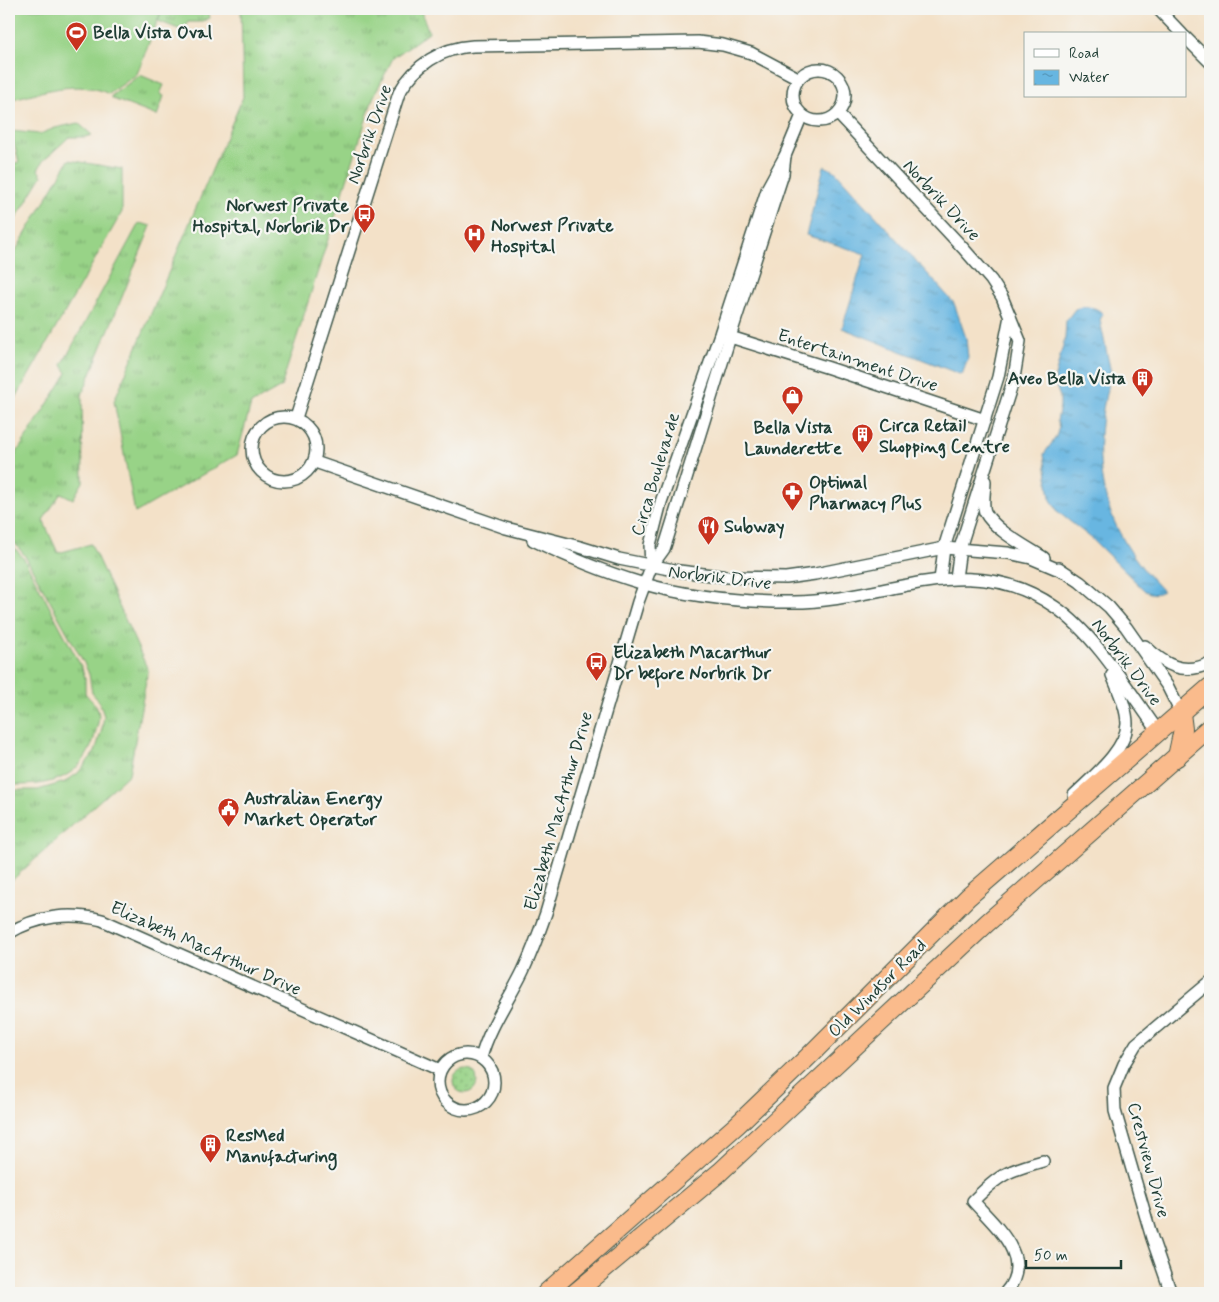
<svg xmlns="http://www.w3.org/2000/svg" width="1219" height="1302" viewBox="0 0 1219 1302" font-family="Mynerve,sans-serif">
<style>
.grass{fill:url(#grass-tufts);stroke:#5c885e}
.garden{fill:url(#garden-dots);stroke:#5c885e}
.pitch{fill:#98d387;stroke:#5c885e}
.water{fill:url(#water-ripples);stroke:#437a8a}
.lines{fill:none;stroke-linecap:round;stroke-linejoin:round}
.minor-casing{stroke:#3f564a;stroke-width:14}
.trunk-casing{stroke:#3f564a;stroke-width:20}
.minor{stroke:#fff;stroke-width:11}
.trunk{stroke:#fabb8c;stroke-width:18}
.labels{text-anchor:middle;stroke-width:4.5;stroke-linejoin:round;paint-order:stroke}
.poi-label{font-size:18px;font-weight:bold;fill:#1f3d34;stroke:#f6f6f2;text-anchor:start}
.street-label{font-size:18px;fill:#1f3d34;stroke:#f6f6f2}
</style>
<defs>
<pattern id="grass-tufts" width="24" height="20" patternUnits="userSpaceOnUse" patternTransform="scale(1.25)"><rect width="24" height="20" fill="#98d387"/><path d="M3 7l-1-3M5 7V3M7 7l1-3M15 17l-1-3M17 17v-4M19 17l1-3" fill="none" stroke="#7bac6f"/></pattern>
<pattern id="garden-dots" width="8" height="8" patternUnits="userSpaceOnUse" patternTransform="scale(1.25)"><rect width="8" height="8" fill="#98d387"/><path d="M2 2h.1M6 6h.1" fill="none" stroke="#7bac6f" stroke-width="1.8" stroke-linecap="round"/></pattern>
<pattern id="water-ripples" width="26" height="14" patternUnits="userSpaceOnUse" patternTransform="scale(1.25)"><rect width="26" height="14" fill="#67b6e1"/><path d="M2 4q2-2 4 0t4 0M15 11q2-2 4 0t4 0" fill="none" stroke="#5495b7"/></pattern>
</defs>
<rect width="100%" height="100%" fill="#f6f6f2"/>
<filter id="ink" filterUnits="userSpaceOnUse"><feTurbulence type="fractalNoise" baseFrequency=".02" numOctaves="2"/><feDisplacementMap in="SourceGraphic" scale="10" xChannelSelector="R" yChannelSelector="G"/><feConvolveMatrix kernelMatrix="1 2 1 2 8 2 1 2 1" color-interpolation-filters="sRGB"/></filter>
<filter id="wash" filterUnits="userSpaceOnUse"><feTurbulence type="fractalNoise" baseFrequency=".0096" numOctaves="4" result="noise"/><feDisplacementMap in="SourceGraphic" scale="20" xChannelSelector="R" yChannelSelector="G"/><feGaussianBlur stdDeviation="1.12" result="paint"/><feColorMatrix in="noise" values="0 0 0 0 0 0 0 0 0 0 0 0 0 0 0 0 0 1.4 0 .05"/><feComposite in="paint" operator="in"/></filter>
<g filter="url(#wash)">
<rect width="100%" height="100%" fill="#f3e1c8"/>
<g class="grass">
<path d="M162,9H208L210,18L200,22H188L184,31L158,21Z"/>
<path d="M241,9H420L429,32L393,58L373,98L281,387L251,404L237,455L135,513L114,401L243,97Z"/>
<path d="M140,75L164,85L160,94L164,96L157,116L113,99L111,96Z"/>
<path d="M78,123L92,135L85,137H69L43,161L38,170L42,176L9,230V165L19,162L11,131L40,134L55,128Z"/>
<path d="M69,160L122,169V212L9,410V262Z"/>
<path d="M139,223L151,226L82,395L83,482L73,499L61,493L43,520L58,553L91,544L148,670L129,774L9,883V790H38L65,782L78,773L95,752L102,729L104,716L99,701L92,693L89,674L84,663L25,556L9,536V465L67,373L62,365Z"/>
<path d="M9,541L24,559L82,668L85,678V693C89,699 96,703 98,711C100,717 98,724 96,730C92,751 80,771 58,779C43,785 25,785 9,785Z"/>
</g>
<circle class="garden" cx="465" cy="1081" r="12"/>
<path class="pitch" d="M9,9H162L137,74L109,94C78,79 41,92 9,100Z"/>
<g class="water">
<path d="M824,166L835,171L954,303L966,338L968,358L962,375L842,328L865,254L806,235Z"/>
<path d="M1082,307C1091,307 1097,307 1103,314L1100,320L1111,373H1108L1106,384L1108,385C1088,467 1103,530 1163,591C1156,595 1152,594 1145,591L1091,538L1058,512L1050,498L1044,454L1056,437L1059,427L1057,421L1060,406V397L1056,386L1055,376L1065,338L1066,321L1075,309Z"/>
</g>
</g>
<g filter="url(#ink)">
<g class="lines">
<defs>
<g id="minor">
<path d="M1158,9L1182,34"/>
<path d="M1185,37L1210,62"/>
<circle cx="819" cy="95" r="26"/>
<path d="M838,114L963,248L991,280L1002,297L1020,341L1014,378L960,548L956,578"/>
<path d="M724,335L829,368L985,420"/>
<circle cx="284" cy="449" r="32"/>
<path d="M296,418L399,93C415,65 441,48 473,46L698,42L723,45L751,53L798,78"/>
<path d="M315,462L506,528L580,547L619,559L679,571L728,577L786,578L815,574L944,548L1008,553L1031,558L1064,572"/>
<path d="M985,481C985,490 982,504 985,512C994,530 1027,547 1044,558"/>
<path d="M533,540C568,557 604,572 641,583C689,597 742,602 791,602C883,603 968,546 1055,607C1095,634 1129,691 1158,731"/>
<path d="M651,567L650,545L661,502L720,334L768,187L785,156L802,115"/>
<path d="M1059,568L1080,582L1109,607L1126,627L1168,687L1181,713"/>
<path d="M940,580L944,548L998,377L1010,316"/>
<path d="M1145,646C1165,665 1183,676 1210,663"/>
<path d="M1074,795C1091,778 1126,751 1127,724C1127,708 1118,690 1112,675"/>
<path d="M9,933C37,916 70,912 102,920L440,1070"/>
<circle cx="466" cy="1082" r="28"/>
<path d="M481,1058C489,1027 509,1000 523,971C532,952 539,933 546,913L638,602L651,567L664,549L666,543L730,337L783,174L785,156"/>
<path d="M1005,1293C1036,1259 995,1226 973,1201C1000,1174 1007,1171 1043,1161"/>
<path d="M1171,1293L1152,1238L1115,1111L1114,1088L1124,1064L1136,1044L1210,982"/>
</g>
<g id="trunk">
<path d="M1177,757L1183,729L1181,713"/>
<path d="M546,1293L737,1125L808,1057L968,897L1210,687"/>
<path d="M575,1293L720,1172L987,923L1210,727"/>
</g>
</defs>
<use href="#minor" class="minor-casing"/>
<use href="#trunk" class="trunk-casing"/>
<use href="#minor" class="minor"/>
<use href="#trunk" class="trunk"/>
</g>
</g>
<defs>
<symbol id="stadium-pin" viewBox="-11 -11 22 30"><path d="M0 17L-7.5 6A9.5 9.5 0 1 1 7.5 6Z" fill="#c8321e" stroke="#f6f6f2"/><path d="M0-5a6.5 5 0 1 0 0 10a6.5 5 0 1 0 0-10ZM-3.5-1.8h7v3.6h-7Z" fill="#fff"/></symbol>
<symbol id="bus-pin" viewBox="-11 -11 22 30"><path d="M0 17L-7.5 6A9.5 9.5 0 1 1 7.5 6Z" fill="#c8321e" stroke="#f6f6f2"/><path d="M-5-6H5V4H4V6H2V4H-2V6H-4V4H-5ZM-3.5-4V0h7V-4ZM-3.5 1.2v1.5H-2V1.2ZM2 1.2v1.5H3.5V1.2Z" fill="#fff"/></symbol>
<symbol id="hospital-pin" viewBox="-11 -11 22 30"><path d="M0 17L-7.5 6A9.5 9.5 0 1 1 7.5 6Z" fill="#c8321e" stroke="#f6f6f2"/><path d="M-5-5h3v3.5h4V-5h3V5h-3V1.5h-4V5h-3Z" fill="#fff"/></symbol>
<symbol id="building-pin" viewBox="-11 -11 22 30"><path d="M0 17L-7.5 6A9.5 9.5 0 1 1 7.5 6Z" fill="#c8321e" stroke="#f6f6f2"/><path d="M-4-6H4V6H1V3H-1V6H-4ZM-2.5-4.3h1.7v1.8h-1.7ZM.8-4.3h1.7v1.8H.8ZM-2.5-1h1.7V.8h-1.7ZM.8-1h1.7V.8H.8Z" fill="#fff"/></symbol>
<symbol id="shop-pin" viewBox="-11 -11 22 30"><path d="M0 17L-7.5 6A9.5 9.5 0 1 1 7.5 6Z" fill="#c8321e" stroke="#f6f6f2"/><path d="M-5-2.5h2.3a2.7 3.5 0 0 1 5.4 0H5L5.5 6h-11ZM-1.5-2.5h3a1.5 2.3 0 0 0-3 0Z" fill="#fff"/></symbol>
<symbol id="pharmacy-pin" viewBox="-11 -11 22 30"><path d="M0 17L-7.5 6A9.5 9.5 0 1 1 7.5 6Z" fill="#c8321e" stroke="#f6f6f2"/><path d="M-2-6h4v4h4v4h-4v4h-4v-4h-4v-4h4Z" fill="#fff"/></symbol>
<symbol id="restaurant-pin" viewBox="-11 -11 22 30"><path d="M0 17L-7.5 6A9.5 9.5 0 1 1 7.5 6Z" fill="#c8321e" stroke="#f6f6f2"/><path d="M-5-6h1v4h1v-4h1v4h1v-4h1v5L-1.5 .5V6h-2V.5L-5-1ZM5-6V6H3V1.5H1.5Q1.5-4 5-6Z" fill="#fff"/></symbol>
<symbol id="civic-pin" viewBox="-11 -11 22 30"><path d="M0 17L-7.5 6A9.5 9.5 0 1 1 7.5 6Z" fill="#c8321e" stroke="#f6f6f2"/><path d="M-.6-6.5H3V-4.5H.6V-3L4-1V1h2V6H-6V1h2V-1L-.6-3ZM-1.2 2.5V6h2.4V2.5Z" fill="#fff"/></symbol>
</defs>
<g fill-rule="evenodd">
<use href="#stadium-pin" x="64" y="20" width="25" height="34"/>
<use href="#bus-pin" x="352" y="202" width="25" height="34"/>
<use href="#hospital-pin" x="462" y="222" width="25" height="34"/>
<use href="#building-pin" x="1130" y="366" width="25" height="34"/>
<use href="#shop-pin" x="780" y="384" width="25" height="34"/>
<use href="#building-pin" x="850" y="422" width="25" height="34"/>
<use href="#pharmacy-pin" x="780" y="480" width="25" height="34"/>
<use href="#restaurant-pin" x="696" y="514" width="25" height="34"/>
<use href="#bus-pin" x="584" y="650" width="25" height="34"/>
<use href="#civic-pin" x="216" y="796" width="25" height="34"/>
<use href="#building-pin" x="198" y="1132" width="25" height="34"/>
</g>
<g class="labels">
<g class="poi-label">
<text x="93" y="38">Bella Vista Oval</text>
<text x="349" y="211" text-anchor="end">Norwest Private<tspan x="349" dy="21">Hospital, Norbrik Dr</tspan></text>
<text x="491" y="231">Norwest Private<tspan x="491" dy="21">Hospital</tspan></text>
<text x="1126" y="384" text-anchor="end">Aveo Bella Vista</text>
<text x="879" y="431">Circa Retail<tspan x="879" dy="21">Shopping Centre</tspan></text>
<text x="793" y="433" text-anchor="middle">Bella Vista<tspan x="793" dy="21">Launderette</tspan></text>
<text x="809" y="488">Optimal<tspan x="809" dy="21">Pharmacy Plus</tspan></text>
<text x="724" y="532">Subway</text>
<text x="613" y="658">Elizabeth Macarthur<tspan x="613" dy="21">Dr before Norbrik Dr</tspan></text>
<text x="244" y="804">Australian Energy<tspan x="244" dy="21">Market Operator</tspan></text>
<text x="226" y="1141">ResMed<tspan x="226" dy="21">Manufacturing</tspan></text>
</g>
<g class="street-label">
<text transform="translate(369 134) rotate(-71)" y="6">Norbrik Drive</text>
<text transform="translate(942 200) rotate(47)" y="6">Norbrik Drive</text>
<text transform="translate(858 360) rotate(18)" y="6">Entertainment Drive</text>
<text transform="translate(655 474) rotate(-73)" y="6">Circa Boulevarde</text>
<text transform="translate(720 577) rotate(7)" y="6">Norbrik Drive</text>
<text transform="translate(1127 662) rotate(53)" y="6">Norbrik Drive</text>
<text transform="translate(558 811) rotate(-74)" y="6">Elizabeth MacArthur Drive</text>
<text transform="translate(206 948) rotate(24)" y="6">Elizabeth MacArthur Drive</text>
<text transform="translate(877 988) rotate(-45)" y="6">Old Windsor Road</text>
<text transform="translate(1149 1160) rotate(75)" y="6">Crestview Drive</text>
</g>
</g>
<rect width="1219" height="1302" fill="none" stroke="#f6f6f2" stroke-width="30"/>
<rect x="1024" y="32" width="162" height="65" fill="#f6f6f2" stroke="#a0aca6"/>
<rect x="1034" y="49" width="25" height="8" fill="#ffffff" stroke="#a0aca6"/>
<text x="1069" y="58" font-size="15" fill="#1f3d34">Road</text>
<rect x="1034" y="70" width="25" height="15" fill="url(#water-ripples)" stroke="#a0aca6"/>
<text x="1069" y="82" font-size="15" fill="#1f3d34">Water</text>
<path d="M1026 1260v8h95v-8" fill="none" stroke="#1f3d34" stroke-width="2.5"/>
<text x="1034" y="1260" font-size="15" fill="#1f3d34" stroke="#f6f6f2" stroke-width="4" paint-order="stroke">50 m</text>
</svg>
